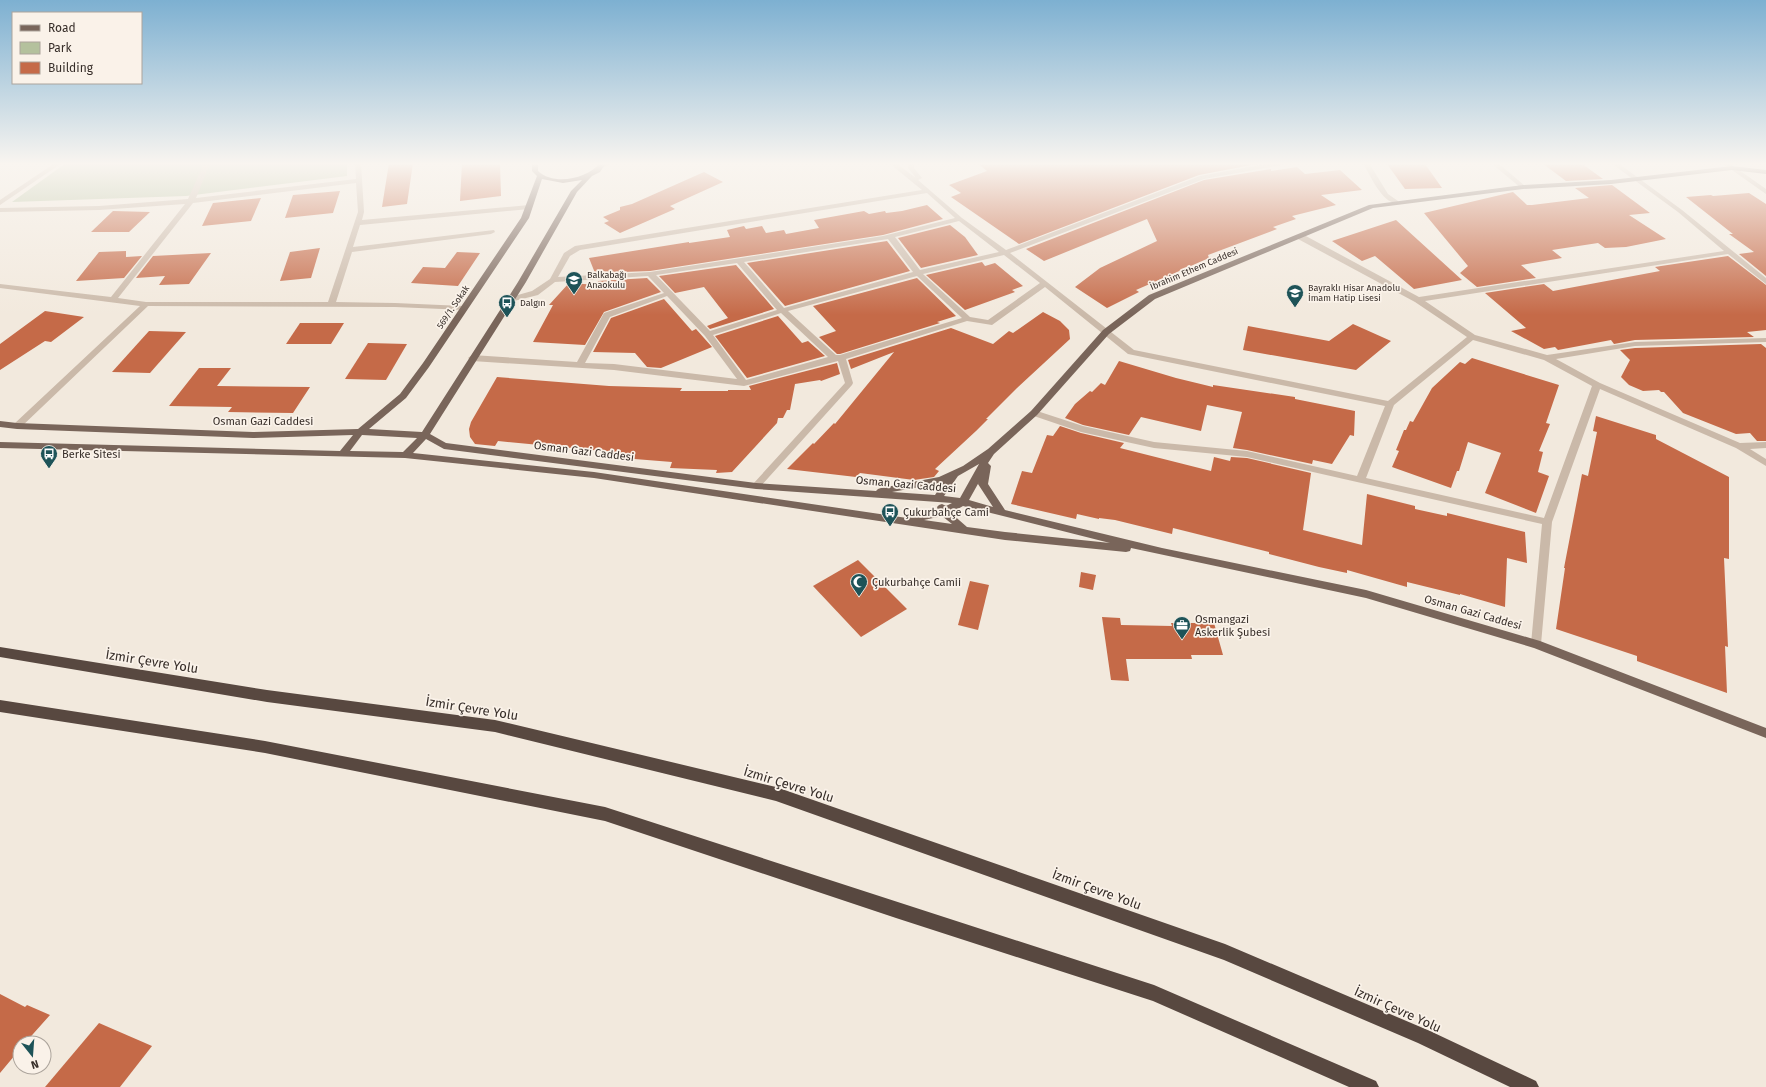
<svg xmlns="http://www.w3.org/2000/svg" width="1766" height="1087" viewBox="0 0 1766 1087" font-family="'Fira Sans',sans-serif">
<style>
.green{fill:#b4c19d}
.building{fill:#c56a48}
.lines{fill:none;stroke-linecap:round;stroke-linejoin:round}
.minor{fill:#cab9a9;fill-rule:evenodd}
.major{fill:#79655a;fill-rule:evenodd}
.highway{fill:#584840;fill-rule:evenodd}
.labels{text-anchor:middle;stroke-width:3.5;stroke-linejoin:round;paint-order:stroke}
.far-street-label{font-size:9px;fill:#372e29;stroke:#faf2e9}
.far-poi-label{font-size:9px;fill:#372e29;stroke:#faf2e9;text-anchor:start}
.street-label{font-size:11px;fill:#372e29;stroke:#faf2e9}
.poi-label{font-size:11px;fill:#372e29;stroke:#faf2e9;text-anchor:start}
.near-street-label{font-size:13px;fill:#372e29;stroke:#faf2e9}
</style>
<rect width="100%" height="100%" fill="#f2e9dd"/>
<path class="green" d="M66,163H347V176L186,196L12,202Z"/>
<g class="building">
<path d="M389,163H413L407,204L382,207Z"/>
<path d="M462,163H500L501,196L460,201Z"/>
<path d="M977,163H1262L1199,175L1019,244L951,197L961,193L949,185L987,171Z"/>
<path d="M1542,163H1581L1603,179L1566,181Z"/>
<path d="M1387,164H1425L1442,188L1405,189Z"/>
<path d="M1297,167L1305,174L1340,170L1362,190L1321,195L1336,205L1292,216L1296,219L1273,227L1277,229L1208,255L1209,258L1136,290L1139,292L1107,308L1075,287L1100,268L1157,241L1147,219L1044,261L1026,249L1204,180L1271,169V171Z"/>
<path d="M704,172L723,182L670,206L675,209L620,233L604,223L609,221L603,217L620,210V207L632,204Z"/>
<path d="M1612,185L1650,213L1629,215L1666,239L1626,247L1605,248L1598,243L1552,250L1562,258L1521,265L1536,278L1477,287L1460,273L1468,266L1424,213L1513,192L1527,205H1532L1589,198L1575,188Z"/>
<path d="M340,191L333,213L285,218L293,195Z"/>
<path d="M1749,193L1766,204V276L1739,254L1754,252L1729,234H1733L1686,197L1711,195L1713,196Z"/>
<path d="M261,198L251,221L202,226L213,203Z"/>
<path d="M927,205L943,219L883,235L650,271L595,273L589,258L689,242V243L730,237L727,230L744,226L746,229L762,226L766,233L784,230L786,234L819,228L814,220L864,211L869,214L885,211L886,213L902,211Z"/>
<path d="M113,211L150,212L129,232H91Z"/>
<path d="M1396,220L1462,280L1414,289L1375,256L1362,261L1332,241Z"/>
<path d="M950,225L965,237L978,255L921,268L898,238Z"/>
<path d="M887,241L910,271L785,306L747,263Z"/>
<path d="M320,248L311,278L280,281L290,252Z"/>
<path d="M126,251V257L142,256L124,278L76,281L99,252Z"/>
<path d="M457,252L480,253L458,286L411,283L423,267L445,268Z"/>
<path d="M211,253L189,284L159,285L165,276L136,278L153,256Z"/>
<path d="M1728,256L1766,285V330L1747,332L1754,337L1635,340L1614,344L1611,340L1558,350L1555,347L1544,349L1511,331L1526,328L1485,293L1544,284L1553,291L1660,271L1655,267L1661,266Z"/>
<path d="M982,262L985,266L995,263L1023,286L1012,290L1015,292L965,310L926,275Z"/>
<path d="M736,265L774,309L710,329L707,326L728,318L704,287L675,293L659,276Z"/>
<path d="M647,278L661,292L604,312L585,345L533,342L553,305H549L569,283L599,285L598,281Z"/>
<path d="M917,278L956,316L937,322L940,323L840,354H837L819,337L836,331L813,306Z"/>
<path d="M664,299L692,331L696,329L712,347L661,368L647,367L635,353L593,352L611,318Z"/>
<path d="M45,311L84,317L51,342L45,341L0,370V344Z"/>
<path d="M1043,312L1060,321L1069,330L1070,339L1017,388L986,419H988L976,431L935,469L939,471L934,477L914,480L860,473L856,477L787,469L813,443L814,444L834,423L835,424L894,352L851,369L848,360L951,328L993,344L1009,331L1013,333Z"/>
<path d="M778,316L802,343L808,341L825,356L747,378L715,336Z"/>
<path d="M300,323H344L331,344H286Z"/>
<path d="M1353,324L1391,341L1356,370L1243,350L1248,326L1329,341Z"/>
<path d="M149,331L186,332L150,373L112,372Z"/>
<path d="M368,343L407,344L386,380L345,379Z"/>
<path d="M1761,344L1766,348V441H1757L1750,433L1736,434L1683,413L1664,392H1661L1659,390L1643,391L1629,385L1621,377L1630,360L1620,350L1635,348Z"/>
<path d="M1472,358L1559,385L1546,423L1550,424L1539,451L1543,452L1538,472L1549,476L1536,513L1485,493L1501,453L1468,442L1459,471H1457L1451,488L1392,467L1399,451L1396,450L1404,430H1406L1410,421L1413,422L1432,388L1460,362L1465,364Z"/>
<path d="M1119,361L1176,378L1213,387V385L1295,397V399L1355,411L1354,436L1350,435L1332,464L1313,460L1312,464L1247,450L1233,448L1242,412L1207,405L1201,431L1141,417L1129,435L1083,425L1065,418L1075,404L1090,391L1092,392L1101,383L1105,385Z"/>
<path d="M837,363L840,374L821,381L820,380L795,384L790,410H787L783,418H778L777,423L732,472L716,473L717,470L670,468L672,462L622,458L624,453L498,441L495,446L475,444L470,437L469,429L471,422L497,377L609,386L682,388L680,391H728V390H751L749,386Z"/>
<path d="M199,368H231L217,386L310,387L293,413L228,412L232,407L169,406Z"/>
<path d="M1596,416L1656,435V439L1729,477V559L1724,558L1728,647L1725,646L1727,693L1637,661V656L1556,629L1565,568H1564L1582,474L1588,476L1597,432L1593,431Z"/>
<path d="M1060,426L1081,433L1124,443L1120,448L1211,471L1214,457L1230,461L1231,457L1247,458L1311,473L1303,530L1362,545L1367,494L1415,506V509L1447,516V513L1525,532L1527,563L1507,558L1505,607L1460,594V595L1407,582V587L1347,570V573L1319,567L1269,554V552L1173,528L1172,534L1115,520L1099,518V519L1077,514L1076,519L1011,504L1022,471L1032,473L1047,435L1053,436Z"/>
<path d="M858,560L907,609L861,637L813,586Z"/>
<path d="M1081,572L1096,575L1093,590L1079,587Z"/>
<path d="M970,581L989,585L978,630L958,625Z"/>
<path d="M1102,617L1120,618L1121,625L1172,626L1171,623H1214L1223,655H1191L1192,659H1126L1129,681L1111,680Z"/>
<path d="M0,994L25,1007L27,1005L50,1015L25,1043H20V1049L0,1073Z"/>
<path d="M99,1023L152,1046L120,1087H45Z"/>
</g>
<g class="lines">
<g class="minor">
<path d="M55,163H62L0,205V200Z"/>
<path d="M204,163H210L196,198L356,179L355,163H361L364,212L362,220L529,205L532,207L529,209L360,225L353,247L494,230L495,232L491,234L352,252L336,302L395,303L463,306H466V310L395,307L148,306L20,428H14L13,426L14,424L140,306L0,288V284L111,297L185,204L99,210L0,212V208L99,206L188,199ZM356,183L358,212L328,302H146L118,298L193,203Z"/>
<path d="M604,163H613L605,167H601V165Z"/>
<path d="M889,163H896L916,178L908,168V163H914V168L922,178L918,180L962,218L1006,250L1200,176L1271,163H1285L1282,165L1204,179L1010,253L1134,350L1388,401L1467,337L1415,302L1298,239V235H1304L1419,297L1724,251L1678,212L1611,163H1618L1682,210L1766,278V284L1728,254L1425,301L1475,335L1547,355L1635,342L1766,338V342L1635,346L1556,359L1600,383L1740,443L1766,442V448L1750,449L1766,459V466L1736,448L1600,389L1552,522L1541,644L1540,647L1536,648L1532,647L1531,644L1542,524L1247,457L1154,448L1081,432L1031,415L1030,413L1031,411L1034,410L1083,426L1154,442L1247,451L1357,476L1385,406L1128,354L1045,287L992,325L967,321L846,359L853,383L852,385L759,488H753L751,486L753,484L845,383L838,361L744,386L614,370L472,361L468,358L472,355L577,362L604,313L664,293L648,276L555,282L538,295L510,302H507V298L532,291L550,279L564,253L575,246L922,190ZM927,193L955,218L883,236L650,272L558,277L570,256L580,250ZM959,221L999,252L920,270L895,237ZM888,239L913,272L784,308L744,262ZM1004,255L1040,283L988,320L970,317L923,274ZM737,263L777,310L710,331L656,275ZM917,276L962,318L840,355H836L788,311ZM667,296L705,336L737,379L614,364L585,363L610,317ZM781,313L828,357L746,380L713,335ZM1473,340L1544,360L1592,386L1544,518L1366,478L1394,405Z"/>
<path d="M1363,163H1369L1388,194L1398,201V203C1383,205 1370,175 1363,163Z"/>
<path d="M1491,163H1498L1525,186V188H1521Z"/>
<path d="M1722,163H1729L1766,189V194Z"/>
</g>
<path class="major" d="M532,163H538V171C554,186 587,179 600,163H606L600,172L592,176L577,192L526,282L430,434L446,443L756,483L876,491L878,489L881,488L939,477L963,466L988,449L1031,411L1103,330L1149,295L1369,205L1523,185L1611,180L1732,166L1766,170V174L1732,170L1611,184L1523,189L1373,208L1155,299L1109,334L1037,415L994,454L988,463L991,466L988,484L1005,510L1162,548L1366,590L1540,641L1766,728V738L1534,648L1366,598L1131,548L1130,551L1126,552L1005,540L594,478L405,458L0,448V442L340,451L353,435L253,438L17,429L0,427V421L17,423L253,432L358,429L400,394L423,363L521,218L537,176L532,171ZM542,179L563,183L582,180L571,191L518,282L422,432L369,429L406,398L429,367L529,218ZM362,435L417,438L403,452L350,451ZM426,439L444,449L756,489L952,503L946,506L942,504L939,505L937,507L938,510L907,518L594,472L413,453ZM979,464L960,498L944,496L958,476ZM979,482L978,484L993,507L969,500ZM941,483H943L935,495L892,492ZM963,506L1110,543L1005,532L967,527L951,513ZM942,516L952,524L924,520Z"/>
<g class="highway">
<path d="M0,647L267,690L495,720L776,787L1225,944L1430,1031L1536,1081L1539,1087H1510L1418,1043L1224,960L776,801L495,732L267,702L0,657Z"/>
<path d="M0,700L265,741L605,807L1154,985L1376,1081L1379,1087H1349L1153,1001L896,918L605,821L265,753L0,712Z"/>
</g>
</g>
<linearGradient id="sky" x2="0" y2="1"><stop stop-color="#7db0d1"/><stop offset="0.52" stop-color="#f9f5f0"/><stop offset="1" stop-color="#f9f5f0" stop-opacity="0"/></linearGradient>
<rect width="1766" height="315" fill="url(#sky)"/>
<defs>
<symbol id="school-pin" viewBox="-11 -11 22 30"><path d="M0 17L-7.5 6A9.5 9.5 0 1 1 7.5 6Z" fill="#1e5358" stroke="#faf2e9"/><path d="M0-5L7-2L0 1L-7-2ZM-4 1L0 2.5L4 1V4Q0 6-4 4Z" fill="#fff"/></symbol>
<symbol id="bus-pin" viewBox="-11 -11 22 30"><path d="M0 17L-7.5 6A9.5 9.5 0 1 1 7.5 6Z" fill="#1e5358" stroke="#faf2e9"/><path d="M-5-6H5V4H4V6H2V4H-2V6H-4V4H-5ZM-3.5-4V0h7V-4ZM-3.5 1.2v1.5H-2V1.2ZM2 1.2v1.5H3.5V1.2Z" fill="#fff"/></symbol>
<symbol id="mosque-pin" viewBox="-11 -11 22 30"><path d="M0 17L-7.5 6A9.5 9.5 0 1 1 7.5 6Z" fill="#1e5358" stroke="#faf2e9"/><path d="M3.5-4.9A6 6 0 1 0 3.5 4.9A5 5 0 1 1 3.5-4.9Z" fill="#fff"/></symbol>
<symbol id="office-pin" viewBox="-11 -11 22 30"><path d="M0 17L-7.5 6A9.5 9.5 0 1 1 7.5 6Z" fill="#1e5358" stroke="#faf2e9"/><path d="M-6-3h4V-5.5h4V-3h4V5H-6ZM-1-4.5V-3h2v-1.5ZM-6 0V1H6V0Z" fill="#fff"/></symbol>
</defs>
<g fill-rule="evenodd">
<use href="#school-pin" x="564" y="270" width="20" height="27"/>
<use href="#school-pin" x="1285" y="283" width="20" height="27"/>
<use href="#bus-pin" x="497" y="293" width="20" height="27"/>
<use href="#bus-pin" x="39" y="444" width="20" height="27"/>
<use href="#bus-pin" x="880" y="502" width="20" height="27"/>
<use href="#mosque-pin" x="849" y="572" width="20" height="27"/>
<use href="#office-pin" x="1172" y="615" width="20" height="27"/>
</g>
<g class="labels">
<g class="far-street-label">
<text transform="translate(1194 269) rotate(-23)" y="3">İbrahim Ethem Caddesi</text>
<text transform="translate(453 307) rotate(-56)" y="3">569/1. Sokak</text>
</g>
<g class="far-poi-label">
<text x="587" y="278">Balkabağı<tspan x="587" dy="10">Anaokulu</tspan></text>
<text x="1308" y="291">Bayraklı Hisar Anadolu<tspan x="1308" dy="10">İmam Hatip Lisesi</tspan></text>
<text x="520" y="306">Dalgın</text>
</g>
<g class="street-label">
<text x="263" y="425">Osman Gazi Caddesi</text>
<text transform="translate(584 451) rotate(7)" y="4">Osman Gazi Caddesi</text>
<text transform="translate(906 484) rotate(5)" y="4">Osman Gazi Caddesi</text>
<text transform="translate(1473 612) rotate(16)" y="4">Osman Gazi Caddesi</text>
</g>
<g class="poi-label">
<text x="62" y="458">Berke Sitesi</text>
<text x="903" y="516">Çukurbahçe Cami</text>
<text x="872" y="586">Çukurbahçe Camii</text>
<text x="1195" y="623">Osmangazi<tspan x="1195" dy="13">Askerlik Şubesi</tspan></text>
</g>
<g class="near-street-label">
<text transform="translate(152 661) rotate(9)" y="5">İzmir Çevre Yolu</text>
<text transform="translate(472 708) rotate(9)" y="5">İzmir Çevre Yolu</text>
<text transform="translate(789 784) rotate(17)" y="5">İzmir Çevre Yolu</text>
<text transform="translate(1097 889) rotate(20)" y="5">İzmir Çevre Yolu</text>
<text transform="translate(1398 1009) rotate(24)" y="5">İzmir Çevre Yolu</text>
</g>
</g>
<rect x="12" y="12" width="130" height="72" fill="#faf2e9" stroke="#aca49c"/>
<rect x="20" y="25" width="20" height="6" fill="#79655a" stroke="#aca49c"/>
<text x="48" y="32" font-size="12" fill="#372e29">Road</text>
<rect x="20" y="42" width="20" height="12" fill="#b4c19d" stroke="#aca49c"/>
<text x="48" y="52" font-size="12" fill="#372e29">Park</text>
<rect x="20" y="62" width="20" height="12" fill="#c56a48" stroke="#aca49c"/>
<text x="48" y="72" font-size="12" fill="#372e29">Building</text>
<g transform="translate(32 1055) rotate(163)"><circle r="19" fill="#faf2e9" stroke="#aca49c"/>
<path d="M0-3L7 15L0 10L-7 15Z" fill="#1e5358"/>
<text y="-6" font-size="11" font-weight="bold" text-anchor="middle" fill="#372e29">N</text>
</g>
</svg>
